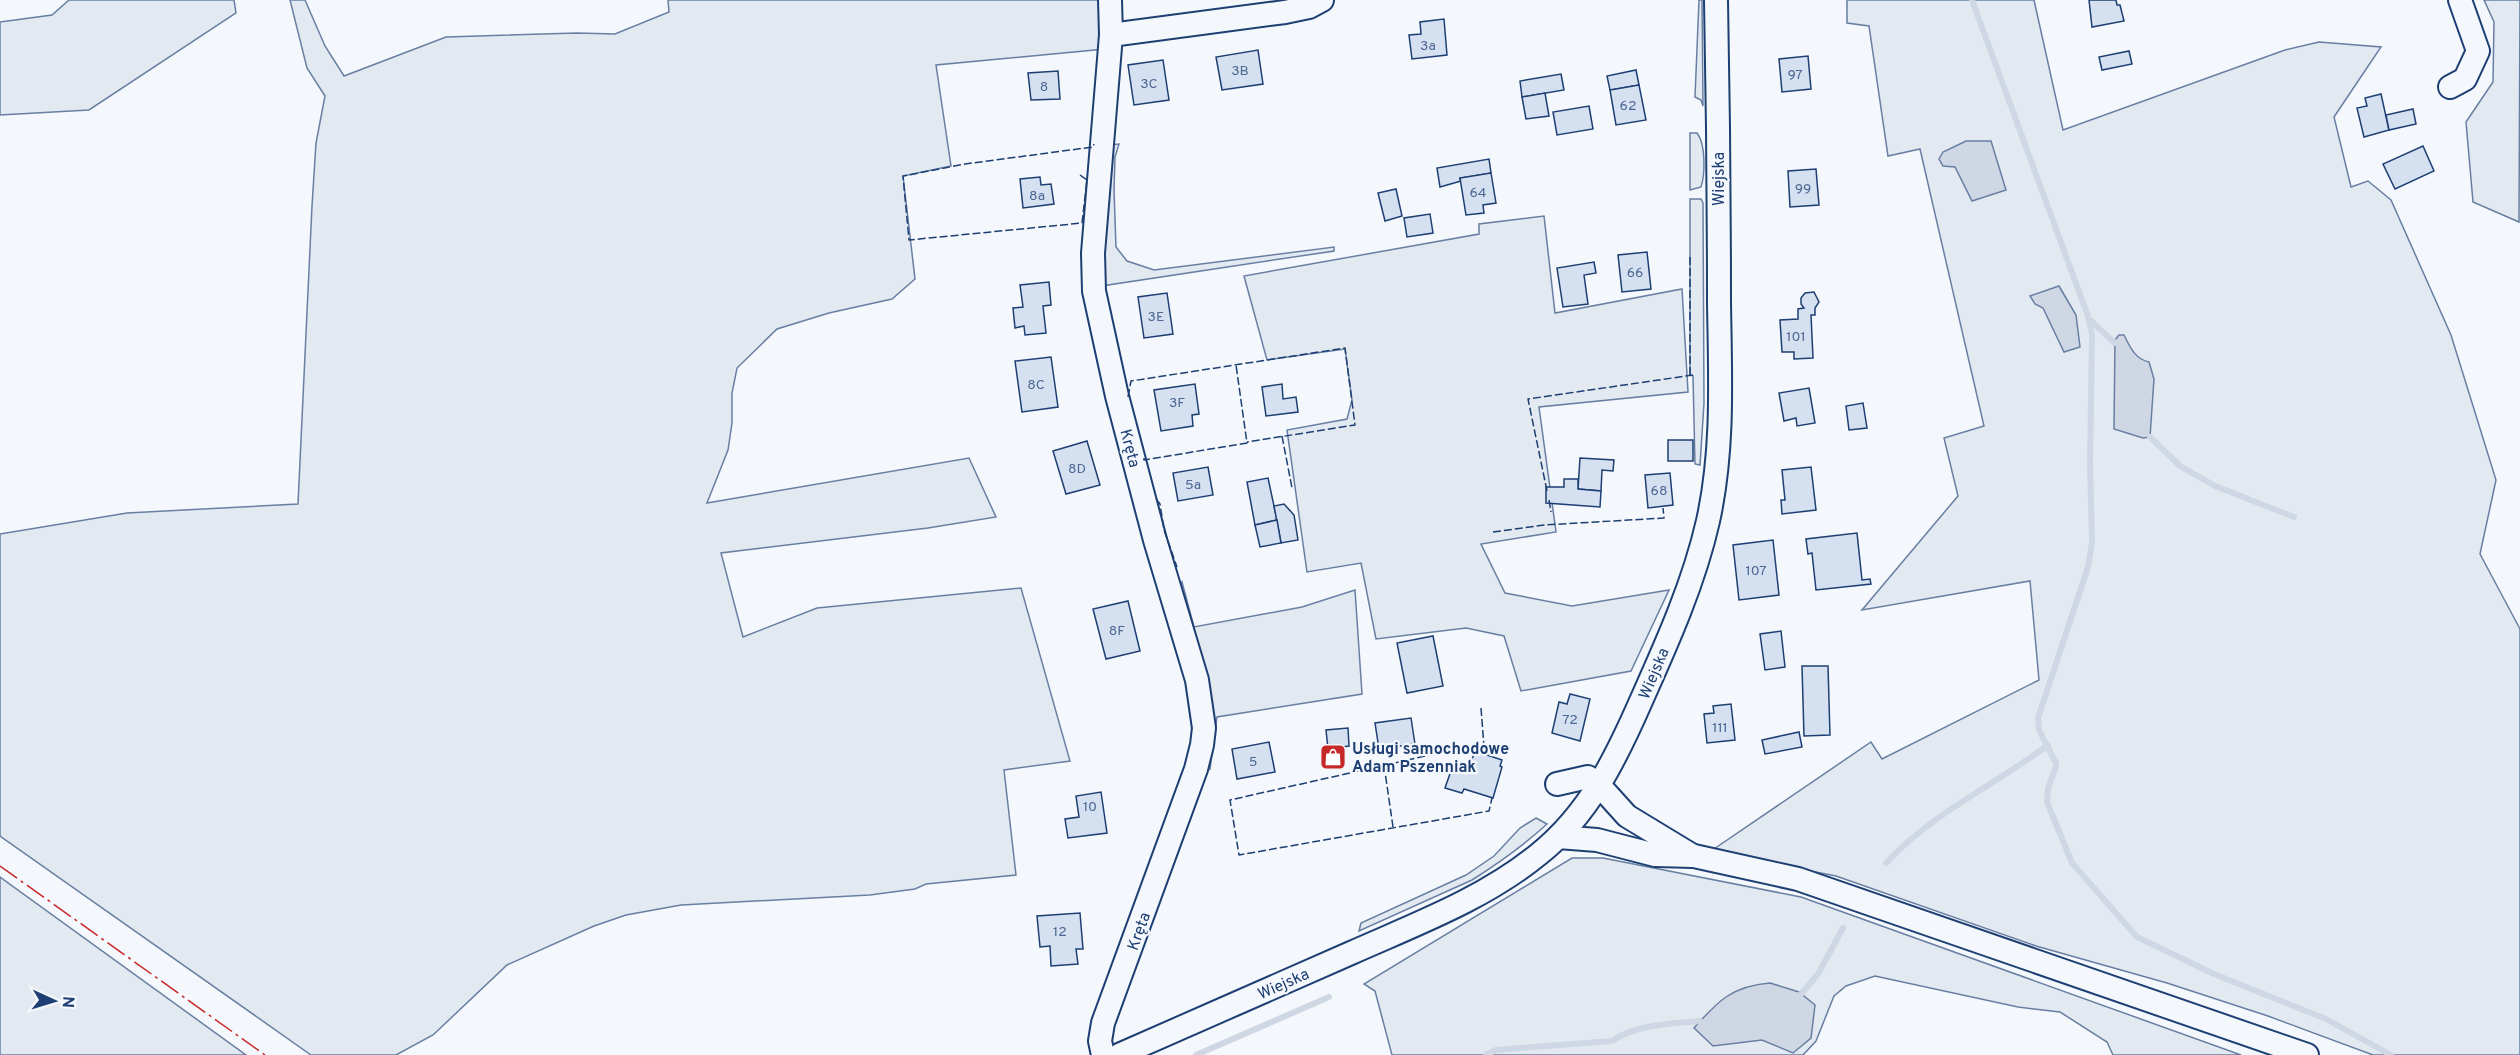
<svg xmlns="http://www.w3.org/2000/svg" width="2520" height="1055" viewBox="0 0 2520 1055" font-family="Overpass,sans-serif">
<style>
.green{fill:#e3e9f0;stroke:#687fa3;stroke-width:1.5}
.water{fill:#cfd7e4;stroke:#687fa3;stroke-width:1.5}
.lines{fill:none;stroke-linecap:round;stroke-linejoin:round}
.stream{stroke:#cfd7e4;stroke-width:6}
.building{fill:#d5e0f0;stroke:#1d3f73;stroke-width:1.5}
.minor-casing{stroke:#1d3f73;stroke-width:26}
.minor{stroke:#f4f7fb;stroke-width:22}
.fence{stroke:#1d3f73;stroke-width:1.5;stroke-dasharray:8 3;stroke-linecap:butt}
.power{stroke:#c62828;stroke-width:1.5;stroke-dasharray:21 4.5 3 4.5;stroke-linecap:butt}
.labels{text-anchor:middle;stroke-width:4.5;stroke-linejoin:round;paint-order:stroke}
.number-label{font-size:14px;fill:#4b6792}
.street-label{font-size:16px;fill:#1d3f73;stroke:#f4f7fb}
.poi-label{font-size:16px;font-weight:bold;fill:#1d3f73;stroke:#f4f7fb;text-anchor:start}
</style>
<rect width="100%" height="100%" fill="#f4f7fb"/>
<g class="green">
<path d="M69,0H234L236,13L89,110L0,115V22L52,15Z"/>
<path d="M290,0H305L325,46L344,76L446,37L577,33L615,34L669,12L668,0H1104L1105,49L936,65L951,166L903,176L915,279L892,299L829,313L777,329L737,368L732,393V423L728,450L707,503L969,458L996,517L928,528L721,553L743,637L817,608L1021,588L1070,761L1004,770L1016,875L926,884L915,889L870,895L681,905L626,915L594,926L507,965L433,1035L396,1055H311L0,836V534L127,513L298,504L312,206L316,143L325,96L307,68Z"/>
<path d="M1699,0H1702L1703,106L1701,100L1695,97Z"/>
<path d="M1847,0H2034L2063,130L2285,50L2319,42L2381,47L2334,117L2351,187L2368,181L2391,200L2451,335L2496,480L2480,554L2520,629V1055H2373L2268,1016L2167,983L2036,946L1836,876L1711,851L1871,742L1882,759L2039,680L2030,581L1862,610L1958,496L1944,438L1984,426L1920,149L1888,156L1869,26L1847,23Z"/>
<path d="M2484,0H2520L2519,222L2473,202L2466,122L2493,82L2494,22Z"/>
<path d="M1690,133H1697C1706,144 1705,175 1701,187L1690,190Z"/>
<path d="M1119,144L1115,157L1114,190L1116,247L1127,261L1154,270L1334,247V251L1101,286L1109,145Z"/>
<path d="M1690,199H1701L1703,203L1704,403L1700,465L1695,464L1693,376L1690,375Z"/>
<path d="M1544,216L1555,313L1682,289L1688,392L1539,407L1556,532L1481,544L1505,593L1572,606L1669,590L1631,671L1521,691L1504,636L1466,628L1376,639L1361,563L1307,572L1287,430L1347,419L1352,400L1345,349L1267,360L1244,276L1479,234V224Z"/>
<path d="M1182,582L1194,627L1302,607L1355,590L1362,694L1217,717L1210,769L1207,771L1178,589Z"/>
<path d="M1536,818L1547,824C1523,846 1499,863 1472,880L1359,931L1361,923L1466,875L1494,856L1520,828Z"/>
<path d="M1572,858H1603L1801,897L2241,1055H2113L2107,1042L2060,1012L2018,1007L1875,976L1846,986L1834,996L1816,1041L1803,1055H1392L1375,991L1364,984Z"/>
<path d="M0,877L246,1055H0Z"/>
</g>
<g class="water">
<path d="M1966,141H1991L2006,190L1972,201L1955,167L1943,166L1939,159L1943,152Z"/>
<path d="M2059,286L2076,315L2080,347L2064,352L2043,308L2035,304L2030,296Z"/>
<path d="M2119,335H2124C2130,347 2135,359 2149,362L2154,379L2150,437L2143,438L2114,429L2115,340Z"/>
<path d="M1770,983L1799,992L1815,1005L1811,1038L1793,1053L1762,1040L1713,1046L1694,1028C1718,1001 1732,986 1770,983Z"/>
</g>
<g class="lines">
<g class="stream">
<path d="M1972,0L2088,316L2092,335L2090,464L2092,542L2088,567L2038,718L2039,730L2056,763V767L2048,788L2047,802L2072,863L2137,937L2214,974L2326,1019L2391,1055"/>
<path d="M2091,321L2115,343"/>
<path d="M2150,437L2180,466L2215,486L2294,517"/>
<path d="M1886,863C1932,813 1995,785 2048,745"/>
<path d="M1801,994L1818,974L1843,928"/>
<path d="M1196,1055L1329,997"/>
<path d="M1486,1055L1496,1050L1612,1041C1637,1024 1670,1024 1700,1021"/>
</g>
</g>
<g class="building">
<path d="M2089,0H2116L2117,5H2120L2124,21L2092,27Z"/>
<path d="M1444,19L1447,55L1412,59L1409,35L1421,34L1420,22Z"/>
<path d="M1258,50L1263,84L1222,90L1216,57Z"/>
<path d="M2129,51L2132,64L2102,70L2099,57Z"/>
<path d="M1808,56L1811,89L1782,92L1779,59Z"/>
<path d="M1163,60L1169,100L1134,105L1128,65Z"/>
<path d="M1636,70L1639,85L1610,90L1607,76Z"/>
<path d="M1058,71L1060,99L1031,100L1028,73Z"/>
<path d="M1561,74L1564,90L1522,97L1520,81Z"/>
<path d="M1639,85L1646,120L1616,125L1610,90Z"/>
<path d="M1545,93L1549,116L1526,119L1522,97Z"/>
<path d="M2381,94L2389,130L2364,137L2357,108L2367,106L2365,98Z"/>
<path d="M1589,106L1593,129L1557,135L1553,112Z"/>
<path d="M2413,109L2416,124L2389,130L2386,115Z"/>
<path d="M2423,146L2434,171L2395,189L2383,164Z"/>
<path d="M1489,159L1491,173L1460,178L1461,181L1440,187L1437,168Z"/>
<path d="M1816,169L1819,205L1790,207L1788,171Z"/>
<path d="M1491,173L1496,203L1483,205L1484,213L1466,215L1460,178Z"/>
<path d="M1040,177L1041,185L1051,184L1054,204L1023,208L1020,179Z"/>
<path d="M1396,189L1402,216L1385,221L1378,193Z"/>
<path d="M1430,214L1433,233L1407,237L1404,218Z"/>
<path d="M1647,252L1651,289L1622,292L1618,255Z"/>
<path d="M1594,262L1596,273L1584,275L1588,304L1563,307L1557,268Z"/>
<path d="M1049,282L1051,305L1043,306L1046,333L1025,335L1024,326L1015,328L1013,308L1023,307L1020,285Z"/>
<path d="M1814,292L1819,302L1815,308V315H1811L1813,358L1794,359V352H1782L1780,320L1798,319V309L1804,308L1801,304V298L1805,293Z"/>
<path d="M1167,293L1173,334L1144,338L1138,297Z"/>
<path d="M1051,357L1058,407L1022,412L1015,361Z"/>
<path d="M1195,384L1199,414L1192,415L1193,426L1161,431L1154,390Z"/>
<path d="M1282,384L1283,399L1296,397L1298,412L1266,416L1262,387Z"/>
<path d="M1809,388L1815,423L1797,426L1796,418L1784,421L1779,393Z"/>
<path d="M1863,403L1867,428L1849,430L1846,406Z"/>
<rect x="1668" y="440" width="25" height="21"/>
<path d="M1087,441L1100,485L1066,494L1053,451Z"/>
<path d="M1580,458L1614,460L1613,471L1602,470L1601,491L1578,489Z"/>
<path d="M1208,467L1213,495L1178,501L1173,473Z"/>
<path d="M1811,467L1816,510L1782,514L1781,500H1785L1782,470Z"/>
<path d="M1670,473L1673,505L1648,508L1645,475Z"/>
<path d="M1268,478L1277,520L1255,525L1247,482Z"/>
<path d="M1564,479H1578V489L1601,491L1600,507L1546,503V487H1564Z"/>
<path d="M1284,504L1294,515L1298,540L1281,543L1274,506Z"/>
<path d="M1277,520L1281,543L1260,547L1255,525Z"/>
<path d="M1857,533L1862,580L1870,579L1871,584L1816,590L1812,553L1808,554L1806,539Z"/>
<path d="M1773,540L1779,595L1739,600L1733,545Z"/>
<path d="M1128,601L1140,651L1106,659L1093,609Z"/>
<path d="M1781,631L1785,667L1765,670L1760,634Z"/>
<path d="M1433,636L1443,686L1407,693L1397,643Z"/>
<path d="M1802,666H1828L1830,735L1804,736Z"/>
<path d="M1570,694L1590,699L1580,741L1552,733L1559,702L1567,704Z"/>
<path d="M1731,704L1735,740L1707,743L1704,714L1714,713L1713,706Z"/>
<path d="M1411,718L1415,744L1379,749L1375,723Z"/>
<path d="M1348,728L1349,746L1328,749L1326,730Z"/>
<path d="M1799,732L1802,747L1765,754L1762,740Z"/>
<path d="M1269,742L1275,772L1237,779L1232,749Z"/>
<path d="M1475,751L1502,760L1500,766L1502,767L1493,798L1464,789L1462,793L1445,788L1453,765L1468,770Z"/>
<path d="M1101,792L1107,833L1068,838L1065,819L1079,817L1076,796Z"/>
<path d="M1080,913L1083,949H1076L1078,964L1051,966L1050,946L1040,947L1037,916Z"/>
</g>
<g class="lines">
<defs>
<g id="minor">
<path d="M1110,0L1111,35"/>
<path d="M2450,87L2465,79L2478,51L2460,0"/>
<path d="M1557,784L1588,777L1599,785L1627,816L1693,856"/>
<path d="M1558,837L1597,840L1655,855L1694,856L1798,879L2307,1055"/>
<path d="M1103,1055L1100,1041L1103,1023L1196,769L1202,745L1204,728L1197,680L1155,540L1117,396L1094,291L1093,253L1111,35L1285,12L1309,7L1322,0"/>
<path d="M1119,1055C1196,1021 1274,987 1351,953C1416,924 1484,899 1539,854C1589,814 1616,758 1641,701C1667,643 1694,583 1708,521C1724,449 1720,375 1719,302C1719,201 1718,101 1716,0"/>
</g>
</defs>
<use href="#minor" class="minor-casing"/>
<use href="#minor" class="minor"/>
<g class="fence">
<path d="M1080,175L1087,180L1082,223L909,240L903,176L965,164L1093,147L1094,144"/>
<path d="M1690,375V256"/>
<path d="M1128,397L1131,381L1345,348L1355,425L1247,442"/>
<path d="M1282,436L1292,488"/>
<path d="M1144,458V460L1247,443L1236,365"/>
<path d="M1547,491L1528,399L1693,375"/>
<path d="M1156,499L1160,504L1164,530L1177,567"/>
<path d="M1549,500L1551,512"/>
<path d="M1493,532L1544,525L1664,518L1663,508"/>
<path d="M1481,708L1484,747L1461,748L1230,800L1239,855L1489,811L1492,798"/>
<path d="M1384,765L1393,827"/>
</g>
<path class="power" d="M0,866L265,1055"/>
</g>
<defs>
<symbol id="shop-square" viewBox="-11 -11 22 22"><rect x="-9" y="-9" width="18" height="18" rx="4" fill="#c62828" stroke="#f4f7fb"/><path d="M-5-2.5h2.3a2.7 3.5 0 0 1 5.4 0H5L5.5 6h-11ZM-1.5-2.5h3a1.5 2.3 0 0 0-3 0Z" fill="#fff"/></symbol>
</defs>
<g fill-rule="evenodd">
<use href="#shop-square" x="1318" y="742" width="30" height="30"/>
</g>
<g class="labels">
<g class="number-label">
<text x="1428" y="50">3a</text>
<text x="1240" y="75">3B</text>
<text x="1795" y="79">97</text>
<text x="1149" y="88">3C</text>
<text x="1044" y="91">8</text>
<text x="1628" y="110">62</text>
<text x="1803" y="193">99</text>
<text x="1478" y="197">64</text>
<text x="1037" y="200">8a</text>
<text x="1635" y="277">66</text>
<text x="1156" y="321">3E</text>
<text x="1796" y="341">101</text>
<text x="1036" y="389">8C</text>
<text x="1177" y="407">3F</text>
<text x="1077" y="473">8D</text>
<text x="1193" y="489">5a</text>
<text x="1659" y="495">68</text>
<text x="1756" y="575">107</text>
<text x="1117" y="635">8F</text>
<text x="1570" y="724">72</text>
<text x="1720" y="732">111</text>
<text x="1253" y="766">5</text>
<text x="1090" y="811">10</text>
<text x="1060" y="936">12</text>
</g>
<g class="street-label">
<text transform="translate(1718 179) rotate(-90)" y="6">Wiejska</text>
<text transform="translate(1131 448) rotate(75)" y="6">Kręta</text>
<text transform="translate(1653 673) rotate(-67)" y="6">Wiejska</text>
<text transform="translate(1138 931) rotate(-70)" y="6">Kręta</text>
<text transform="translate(1283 983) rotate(-24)" y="6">Wiejska</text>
</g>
<g class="poi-label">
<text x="1352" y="754">Usługi samochodowe<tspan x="1352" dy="18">Adam Pszenniak</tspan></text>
</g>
</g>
<g transform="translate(54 1001) rotate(94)" stroke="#f4f7fb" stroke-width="4.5" paint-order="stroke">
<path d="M0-4.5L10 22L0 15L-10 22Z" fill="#1d3f73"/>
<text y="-9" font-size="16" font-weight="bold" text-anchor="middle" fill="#1d3f73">N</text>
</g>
</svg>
